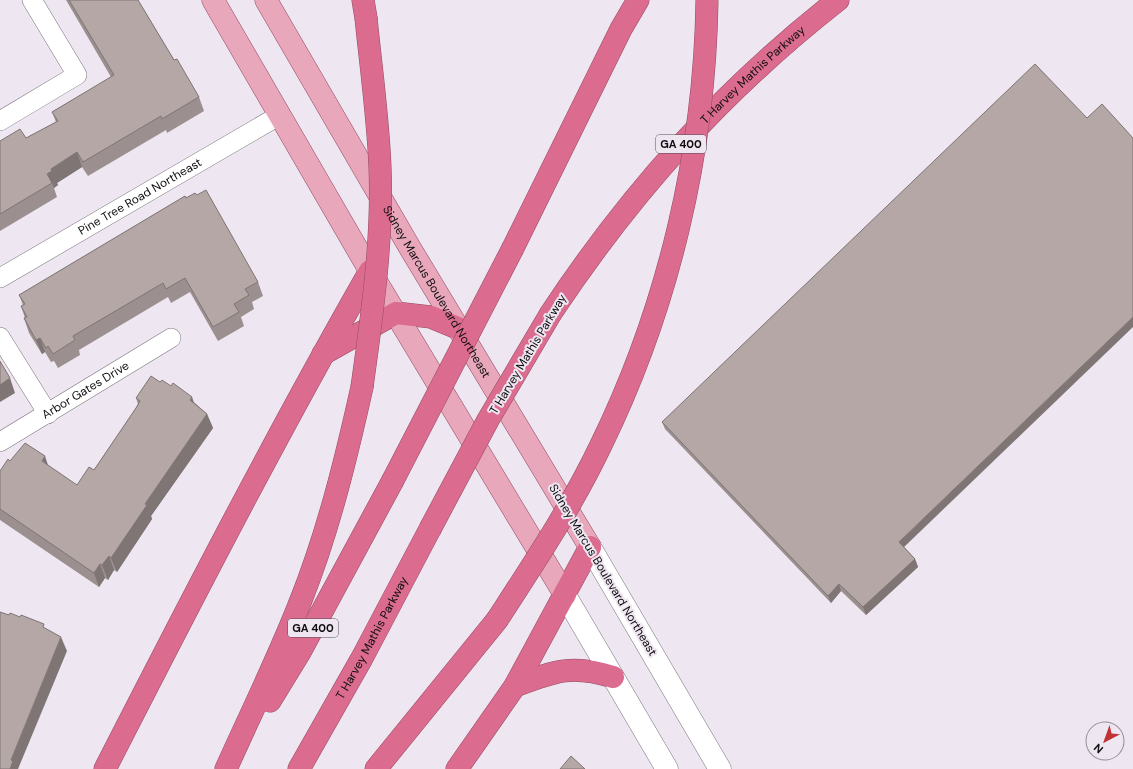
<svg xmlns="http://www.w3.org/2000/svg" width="1133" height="769" viewBox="0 0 1133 769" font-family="'DM Sans',sans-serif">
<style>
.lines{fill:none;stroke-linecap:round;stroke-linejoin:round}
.minor-casing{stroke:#7d767f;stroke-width:20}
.secondary-casing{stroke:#7d767f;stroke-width:23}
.primary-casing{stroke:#944b63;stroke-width:23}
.motorway-casing{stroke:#944b63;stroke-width:23}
.minor{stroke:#fff;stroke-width:19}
.secondary{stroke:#fff;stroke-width:22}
.primary{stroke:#e9a7bc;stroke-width:22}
.motorway{stroke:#db6c8f;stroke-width:22}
.motorway-bridge-casing{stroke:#944b63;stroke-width:23;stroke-linecap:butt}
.motorway-bridge{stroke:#db6c8f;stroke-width:22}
.wall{fill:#9b908f}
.shaded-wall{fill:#7e7574}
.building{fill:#b4a7a6;stroke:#7e7574}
.labels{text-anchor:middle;stroke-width:4;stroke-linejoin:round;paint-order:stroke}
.shield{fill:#eee6f0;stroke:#524e53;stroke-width:1}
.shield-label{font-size:11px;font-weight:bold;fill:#0f0d10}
.street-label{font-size:12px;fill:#0f0d10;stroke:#eee6f0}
</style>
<rect width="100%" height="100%" fill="#eee6f0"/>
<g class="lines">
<defs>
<g id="minor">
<path d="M0,121L77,75L32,0"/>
<path id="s1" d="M0,278L280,115"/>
<path d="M0,337L48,414"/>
<path id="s2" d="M0,442L171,338"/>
</g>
<g id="secondary">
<path d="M590,547L720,769"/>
<path d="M565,595L667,769"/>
</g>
<g id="primary">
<path d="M213,0L370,271L565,595"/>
<path id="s3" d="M266,0L410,248L590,547"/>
</g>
<g id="motorway">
<path d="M363,0L366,18"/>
<path d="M513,248L621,29L638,0"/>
<path id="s4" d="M551,313C632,191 723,90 838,0"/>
<path d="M323,354L396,313L431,317L460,329"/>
<path d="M515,686C555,671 572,664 613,677"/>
<path d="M270,701L300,652L392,482"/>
<path d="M105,769C191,601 277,434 370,271"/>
<path d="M226,769C251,713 279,657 301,600C328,532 346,459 362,387"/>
<path id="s5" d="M299,769L362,658L430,529"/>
<path d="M376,769L497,620"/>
<path d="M457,769L515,686L590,547"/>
</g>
</defs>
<use href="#minor" class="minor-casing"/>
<use href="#secondary" class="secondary-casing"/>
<use href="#primary" class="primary-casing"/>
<use href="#motorway" class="motorway-casing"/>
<use href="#minor" class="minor"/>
<use href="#secondary" class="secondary"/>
<use href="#primary" class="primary"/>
<use href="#motorway" class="motorway"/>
<defs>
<g id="motorway-bridge">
<path d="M362,387C372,315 383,240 380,167C378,117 371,68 366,18"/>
<path d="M392,482L513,248"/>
<path d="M430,529L488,420L551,313"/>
<path d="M497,620C534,563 572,506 601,445C668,308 705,152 707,0"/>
</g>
</defs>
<use href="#motorway-bridge" class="motorway-bridge-casing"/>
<use href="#motorway-bridge" class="motorway-bridge"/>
</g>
<g class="wall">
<path d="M66,0H138L174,60L199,97L204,111L167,133L166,130L88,176L82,167L57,183L58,185L54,188L57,197L0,231V141L26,138L56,122L52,112L111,77Z"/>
<path d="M185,196L258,282L263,296L252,302L254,309L241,317L244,326L218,341L190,292L171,303L168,297L79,350L80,355L58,368L54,361L51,362L45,352L42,354L29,333L24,318H25L21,306L23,305L19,295Z"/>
<path d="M160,382L195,403L207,414L213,428L151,516L152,519L117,572L114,570L108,580L105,578L99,587L0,520V471L10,461L48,466L77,485L94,470L136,408L138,404L136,398Z"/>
<path d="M662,422L904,547L915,559L918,567L866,615L841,591L831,603L665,429Z"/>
</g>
<g class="shaded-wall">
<path d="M77,152L82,167L57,183L58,185L54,188L52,183L47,174L51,169Z"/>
<path d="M1133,317V327L902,549L899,542Z"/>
<path d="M40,338L45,352L42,354L36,340Z"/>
<path d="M10,378L15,393L0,402V385Z"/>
<path d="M192,397L197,411L190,400Z"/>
<path d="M207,414L213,428L151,516L152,519L117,572L111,558L145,504Z"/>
<path d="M45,456L50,471L42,461Z"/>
<path d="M109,556L114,570L108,580L102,565Z"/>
<path d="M915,559L918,567L866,615L863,607Z"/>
<path d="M100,564L105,578L99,587L94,573Z"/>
<path d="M839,584L841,591L831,603L828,596Z"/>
<path d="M61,637L67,651L18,769H10L11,760Z"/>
</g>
<g class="building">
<path d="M69,0H138L174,60L177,59L199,97L162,119L161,116L83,162L77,152L51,169L52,171L47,174L52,183L0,214V141L20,129L26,138L58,121L52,112L114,75Z"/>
<path d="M1035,64L1087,118L1102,104L1133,138V317L899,542L915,559L863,607L839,584L828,596L662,422Z"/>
<path d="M206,190L258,282L245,289L249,295L234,304L239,312L213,327L185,278L166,289L163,283L73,336L75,340L53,354L48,346L46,348L40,338L36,340L24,318L27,317L21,306L25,304L19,295L185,196L186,198L195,193L197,195Z"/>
<path d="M0,361L10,378L0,385Z"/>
<path d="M151,376L160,382L162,380L171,386L173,383L192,397L190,400L207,414L145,504L147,505L111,558L109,556L102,565L100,564L94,573L0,509V471L8,459L10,461L25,443L45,456L42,461L77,485L89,467L94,470L136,408L140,401L136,398Z"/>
<path d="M0,612L9,615L10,613L20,617L21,615L44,624L43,627L61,637L11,760L13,761L10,769H0Z"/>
<path d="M571,756L585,769H560Z"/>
</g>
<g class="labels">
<g class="shield">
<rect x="656" y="135" width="50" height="18" rx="3"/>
<rect x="288" y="619" width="50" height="18" rx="3"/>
</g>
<g class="shield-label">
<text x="681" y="148">GA 400</text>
<text x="313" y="632">GA 400</text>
</g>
<g class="street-label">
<text dy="4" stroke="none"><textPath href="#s4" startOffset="313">T Harvey Mathis Parkway</textPath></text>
<text dy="4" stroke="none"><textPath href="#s1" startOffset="162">Pine Tree Road Northeast</textPath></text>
<text dy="4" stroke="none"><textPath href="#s3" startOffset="338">Sidney Marcus Boulevard Northeast</textPath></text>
<text transform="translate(528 354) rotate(-59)" y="4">T Harvey Mathis Parkway</text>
<text dy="4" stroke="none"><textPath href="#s2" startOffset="100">Arbor Gates Drive</textPath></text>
<text transform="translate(603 570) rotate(59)" y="4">Sidney Marcus Boulevard Northeast</text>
<text dy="4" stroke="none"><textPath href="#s5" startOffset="150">T Harvey Mathis Parkway</textPath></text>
</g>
</g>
<g transform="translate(1105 741) rotate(221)"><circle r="19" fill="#eee6f0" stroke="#958f96"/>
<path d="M0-3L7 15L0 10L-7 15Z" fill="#c13234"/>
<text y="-6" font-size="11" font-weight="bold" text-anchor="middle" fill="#0f0d10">N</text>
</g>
</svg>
